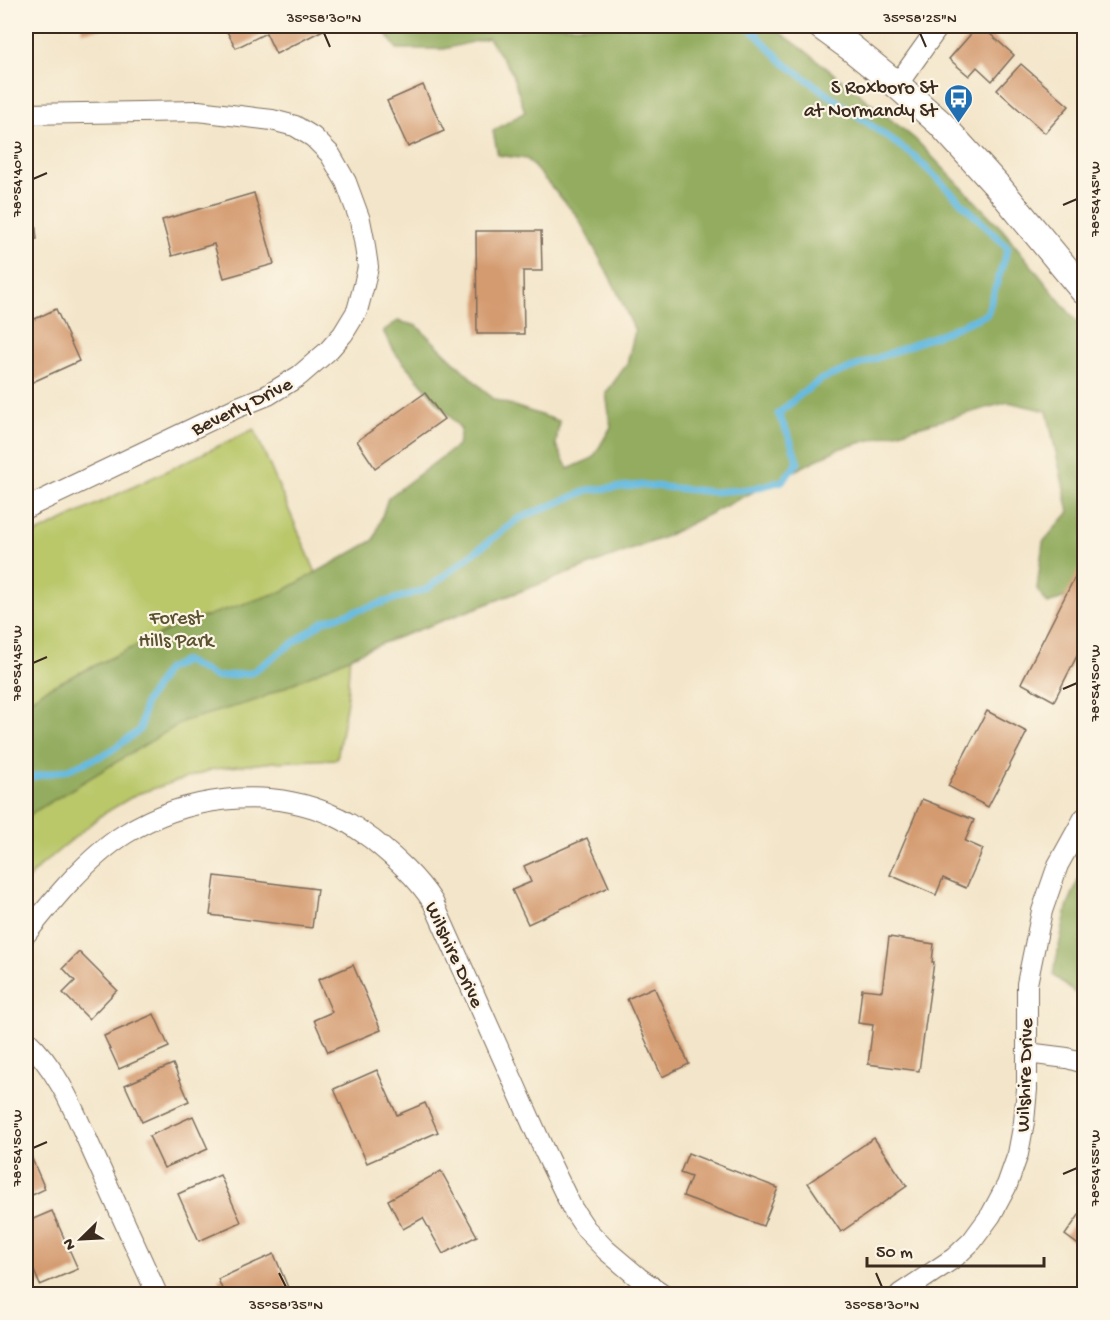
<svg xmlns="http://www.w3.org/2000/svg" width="1110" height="1320" viewBox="0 0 1110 1320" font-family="'Gochi Hand',sans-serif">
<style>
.green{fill:#bac86a;stroke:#7a7944;stroke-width:1.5}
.forest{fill:#93ac5e;stroke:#676b3e;stroke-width:1.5}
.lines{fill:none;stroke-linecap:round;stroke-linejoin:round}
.stream{stroke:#65bae1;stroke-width:7}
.building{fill:#d49b71}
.street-casing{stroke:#7b6b5a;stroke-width:22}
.secondary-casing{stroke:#7b6b5a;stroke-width:29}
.street{stroke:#fff;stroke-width:20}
.secondary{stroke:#fff;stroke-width:27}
.ticks{fill:none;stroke:#3b2a1e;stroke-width:2}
.labels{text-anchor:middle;stroke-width:4.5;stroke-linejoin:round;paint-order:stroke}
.poi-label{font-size:20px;fill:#3b2a1e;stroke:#fcf5e5;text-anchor:end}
.street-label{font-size:20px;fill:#3b2a1e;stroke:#fcf5e5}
.park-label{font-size:20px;fill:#5b5231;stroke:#fcf5e5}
.neatline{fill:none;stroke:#3b2a1e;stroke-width:2}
.ticks-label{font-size:15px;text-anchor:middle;fill:#3b2a1e}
</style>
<rect width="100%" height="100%" fill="#fcf5e5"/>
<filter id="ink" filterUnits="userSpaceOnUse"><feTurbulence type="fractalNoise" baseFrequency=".0167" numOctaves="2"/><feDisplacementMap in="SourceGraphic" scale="12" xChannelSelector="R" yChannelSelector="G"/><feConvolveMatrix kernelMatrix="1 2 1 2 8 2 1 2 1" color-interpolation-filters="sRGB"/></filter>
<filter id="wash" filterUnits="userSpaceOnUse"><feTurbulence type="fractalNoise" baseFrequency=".008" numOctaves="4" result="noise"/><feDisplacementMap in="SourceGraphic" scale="24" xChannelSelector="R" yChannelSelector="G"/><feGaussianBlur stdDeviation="1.35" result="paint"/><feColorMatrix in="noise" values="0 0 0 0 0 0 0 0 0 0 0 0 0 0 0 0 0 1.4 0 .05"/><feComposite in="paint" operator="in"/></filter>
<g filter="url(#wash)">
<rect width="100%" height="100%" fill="#f3e5c9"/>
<path class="green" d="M254,429L350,652L347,700L337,759L274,762L214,769L137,794L103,814L39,867L26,881V538Z"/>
<g class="forest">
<path d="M380,26H771L803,49L915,139L1002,229L1084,331V589L1048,604L1037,589L1043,542L1069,512L1047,411L1008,402L838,449L662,538L370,648L257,700L184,721L26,817V702L46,689L179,625L283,591L374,540L388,498L458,445L461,429L396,354L383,331L398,321L417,326L493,399L559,421L556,445L568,469L593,458L611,427L606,393L627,364L635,331L615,287L577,216L527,159L498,155L493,131L525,112L511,71L488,38L444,49H397Z"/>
<path d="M1084,865V974L1075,993L1053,975L1067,908Z"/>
</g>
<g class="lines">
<path class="stream" d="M26,778L66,770L106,754L140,730L145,703L167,669L185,661L216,677L251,673L324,621L427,589L518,519L589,490L644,485L713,492L751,489L782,481L798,463L789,436L778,414L801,394L822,379L943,333L987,314L1008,248L914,156L784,63L748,26"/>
</g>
<g id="blocks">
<g class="building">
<path d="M81,26H114V27L82,32Z"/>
<path d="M224,26H331L276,54L266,33L236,48Z"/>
<path d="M978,26H981L1014,55L992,81L977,67L969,76L949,59Z"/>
<path d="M1021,64L1069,106L1045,133L997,90Z"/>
<path d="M423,85L444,131L408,147L387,101Z"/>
<path d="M254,193L274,264L224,278L214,244L172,256L162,220Z"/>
<path d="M32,195L37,239L26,240V196Z"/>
<path d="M476,231H541L542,271H523L524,334H477Z"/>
<path d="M56,309L79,361L26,385V323Z"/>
<path d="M425,393L444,419L375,468L357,441Z"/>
<path d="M1084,559V642L1054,701L1021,683Z"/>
<path d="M987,711L1027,732L988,807L948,786Z"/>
<path d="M922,799L974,820L965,841L983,849L966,888L943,878L936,895L890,875Z"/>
<path d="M587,838L609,887L528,924L512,890L531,882L524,866Z"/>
<path d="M215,876L317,889L312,928L210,915Z"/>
<path d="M889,937L934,944L932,962H934L919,1071L868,1064L873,1025L858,1023L862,989L882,991Z"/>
<path d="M79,952L117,990L89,1019L63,993L75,981L63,968Z"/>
<path d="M353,965L381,1030L328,1052L314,1020L332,1012L318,980Z"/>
<path d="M654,987L689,1064L662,1077L627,999Z"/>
<path d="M154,1014L169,1047L119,1069L104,1036Z"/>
<path d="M173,1064L189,1101L142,1122L125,1085Z"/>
<path d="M377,1070L397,1115L425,1103L438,1132L367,1163L334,1089Z"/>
<path d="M193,1116L208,1149L164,1168L149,1136Z"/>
<path d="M874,1138L907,1186L841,1232L808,1183Z"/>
<path d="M26,1145L45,1189L26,1198Z"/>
<path d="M688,1153L778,1188L763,1226L683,1196L691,1177L680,1173Z"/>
<path d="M441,1171L477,1236L443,1254L423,1218L403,1229L388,1200Z"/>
<path d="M220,1175L241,1222L199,1241L178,1194Z"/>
<path d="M1084,1208V1249L1065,1235Z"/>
<path d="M52,1211L78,1269L40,1285L26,1252V1222Z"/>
<path d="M274,1254L289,1290L280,1294H224L218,1279Z"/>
</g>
</g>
</g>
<g filter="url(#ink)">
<use href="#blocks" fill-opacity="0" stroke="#7b6b5a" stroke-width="1.5"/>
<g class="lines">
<defs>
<g id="street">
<path d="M897,85L939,26"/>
<path d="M26,114L198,111L272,120L295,126L313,137L330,154L346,182L360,220L364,240L368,267L364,285L357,311L343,334L328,351L299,376L268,395L236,408L26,508"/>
<path d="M26,934C53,900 87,858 125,834C184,797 265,786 330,814C346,820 359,830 373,840C396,859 416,876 433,902L543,1148L572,1208L586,1229L606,1250L639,1278L663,1294"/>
<path d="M26,1040C60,1071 76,1116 95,1157C116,1203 137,1249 157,1294"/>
<path d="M1027,1053L1067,1058L1084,1063"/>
<path d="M900,1294L954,1258L972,1241L991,1215L1007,1185L1018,1154L1024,1122L1027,1089V984L1042,911L1058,865L1084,818"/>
</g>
<path id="secondary" d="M821,26L850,47L897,85L941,124L999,188L1084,291"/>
</defs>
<use href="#street" class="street-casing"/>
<use href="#secondary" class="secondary-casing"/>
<use href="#street" class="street"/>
<use href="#secondary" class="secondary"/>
</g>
</g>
<path class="ticks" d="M324,33L330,47M920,33L926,47M33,179L47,173M1063,205L1077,199M33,663L47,657M1063,689L1077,683M33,1148L47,1142M1063,1174L1077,1168M279,1273L286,1287M876,1273L882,1287"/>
<defs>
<symbol id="bus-pin" viewBox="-11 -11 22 30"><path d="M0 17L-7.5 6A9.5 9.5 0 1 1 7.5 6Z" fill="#1f6fb2" stroke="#fcf5e5"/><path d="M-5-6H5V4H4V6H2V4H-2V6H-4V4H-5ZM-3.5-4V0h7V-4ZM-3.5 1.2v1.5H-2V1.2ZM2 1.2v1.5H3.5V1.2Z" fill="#fff"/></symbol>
</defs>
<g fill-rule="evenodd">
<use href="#bus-pin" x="942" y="82" width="33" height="45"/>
</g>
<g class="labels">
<g class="poi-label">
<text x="937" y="93">S Roxboro St<tspan x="937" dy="23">at Normandy St</tspan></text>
</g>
<g class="street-label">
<text transform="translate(241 405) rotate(-26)" y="7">Beverly Drive</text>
<text transform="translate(456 954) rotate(65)" y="7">Wilshire Drive</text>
<text transform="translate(1023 1075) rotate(-88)" y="7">Wilshire Drive</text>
</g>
<g class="park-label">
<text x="176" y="623">Forest<tspan x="176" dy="23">Hills Park</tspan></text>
</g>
</g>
<rect width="1110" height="1320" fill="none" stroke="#fcf5e5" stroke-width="66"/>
<g transform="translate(81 1239) rotate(246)" stroke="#fcf5e5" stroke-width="4.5" paint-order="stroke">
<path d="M0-4.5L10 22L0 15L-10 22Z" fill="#3b2a1e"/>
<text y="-9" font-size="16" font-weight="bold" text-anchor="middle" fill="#3b2a1e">N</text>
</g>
<path d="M867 1257v9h177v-9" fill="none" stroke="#3b2a1e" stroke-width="3"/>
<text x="876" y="1257" font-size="18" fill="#3b2a1e" stroke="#fcf5e5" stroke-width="4.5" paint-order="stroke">50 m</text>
<rect x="33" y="33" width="1044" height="1254" class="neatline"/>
<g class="ticks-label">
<text x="324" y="22">35°58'30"N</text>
<text x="920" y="22">35°58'25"N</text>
<text transform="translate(16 179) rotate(-90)" y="5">78°54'40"W</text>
<text transform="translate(1094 199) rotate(-90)" y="5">78°54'45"W</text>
<text transform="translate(16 663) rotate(-90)" y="5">78°54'45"W</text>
<text transform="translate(1094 683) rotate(-90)" y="5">78°54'50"W</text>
<text transform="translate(16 1148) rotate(-90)" y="5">78°54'50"W</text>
<text transform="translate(1094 1168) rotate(-90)" y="5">78°54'55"W</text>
<text x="286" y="1309">35°58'35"N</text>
<text x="882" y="1309">35°58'30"N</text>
</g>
</svg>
